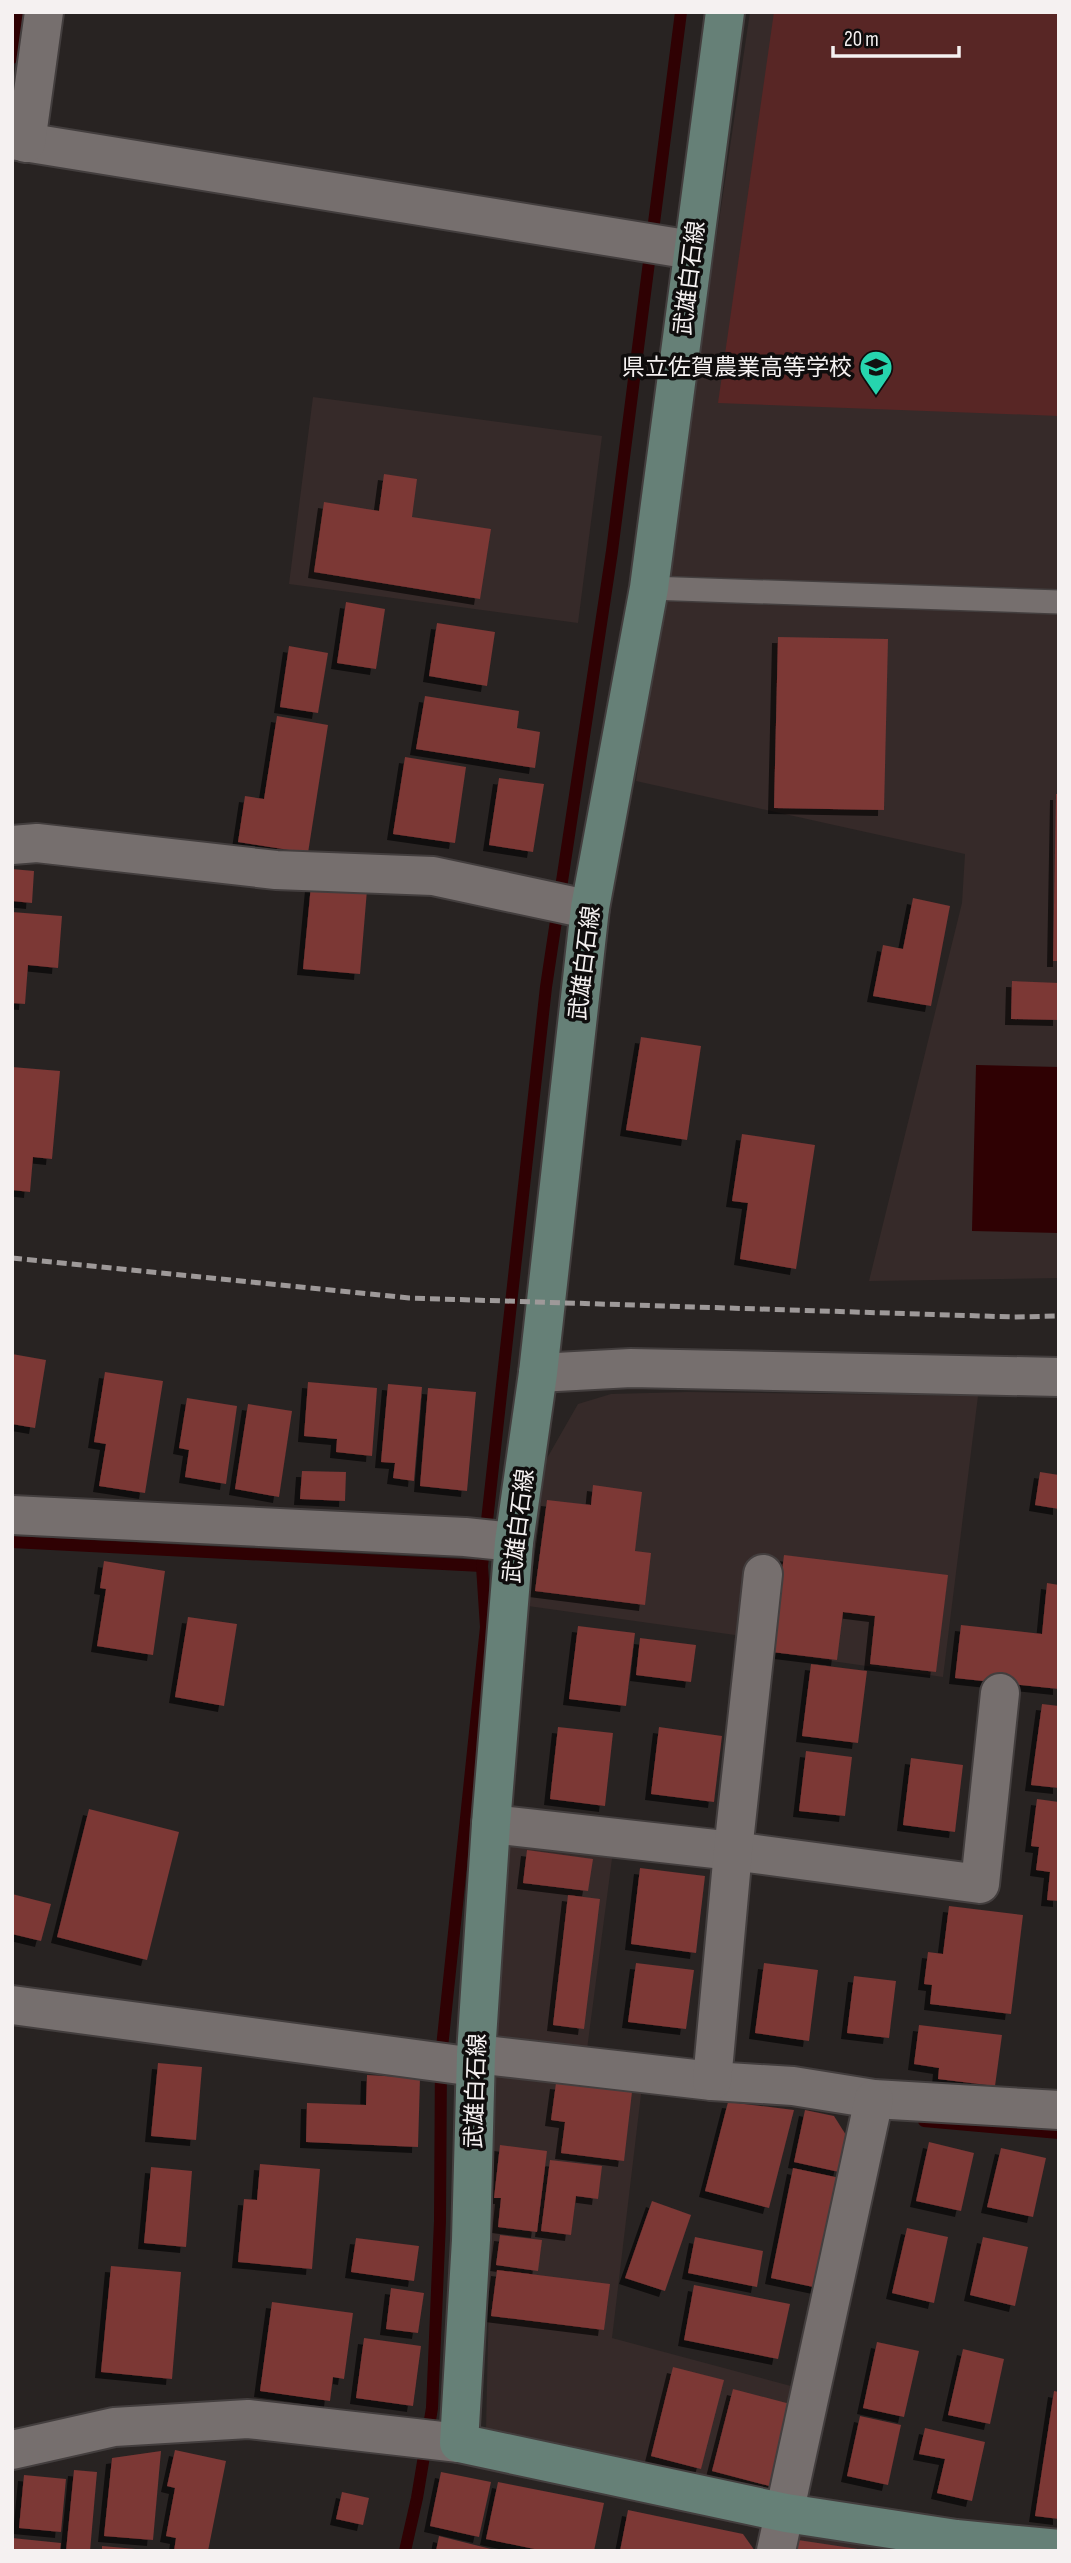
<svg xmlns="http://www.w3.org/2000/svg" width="1071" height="2563" viewBox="0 0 1071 2563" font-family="'Sofia Sans Condensed','Noto Sans JP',sans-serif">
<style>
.built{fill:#362a29}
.green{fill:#582625}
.water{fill:#2f0103}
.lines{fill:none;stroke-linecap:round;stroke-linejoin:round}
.stream{stroke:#2f0103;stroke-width:12}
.building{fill:#7b3735;filter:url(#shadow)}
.lane-casing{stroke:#433e3e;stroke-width:26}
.street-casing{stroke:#433e3e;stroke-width:42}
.secondary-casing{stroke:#433e3e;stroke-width:42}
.lane{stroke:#766f6e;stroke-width:23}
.street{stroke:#766f6e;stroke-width:38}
.secondary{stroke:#668077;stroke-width:38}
.rail{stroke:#9e9999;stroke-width:5;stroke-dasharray:10 5;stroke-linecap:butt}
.labels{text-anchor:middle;stroke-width:7;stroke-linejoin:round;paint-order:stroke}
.street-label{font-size:23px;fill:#f5f1f1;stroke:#0f0d0d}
.poi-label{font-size:23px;fill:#f5f1f1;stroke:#0f0d0d;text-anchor:end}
</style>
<defs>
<filter id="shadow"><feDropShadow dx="-6" dy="6" stdDeviation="0" flood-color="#0009"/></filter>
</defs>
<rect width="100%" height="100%" fill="#282322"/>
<g class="built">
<path d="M750,12H1059V1278L869,1281L962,903L965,854L636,781Z"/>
<path d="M313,397L602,436L578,623L289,584Z"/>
<path d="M688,1392L978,1396L943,1677L734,1647L735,1635L528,1606L546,1460L578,1404L611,1394Z"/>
<path d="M508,1836L613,1851L583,2080L642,2086L612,2338L802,2389L778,2493L486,2429L494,2077Z"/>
<path d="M793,2533L925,2551H788Z"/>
</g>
<path class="green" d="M774,12H1059V416L718,403Z"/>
<path class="water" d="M976,1065L1059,1067V1233L972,1231Z"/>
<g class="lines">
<g class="stream">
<path d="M12,58L18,12"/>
<path d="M12,1542L482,1566"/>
<path d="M924,2121L1059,2133"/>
<path d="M405,2551L417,2498L432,2408L440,2221L441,2057L486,1627L482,1566L546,987L612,551L681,12"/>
</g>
</g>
<g class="building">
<path d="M384,474L417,479L412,517L491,529L480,599L314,572L324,502L379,511Z"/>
<path d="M346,602L385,609L376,669L337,663Z"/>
<path d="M437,623L495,632L487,686L429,676Z"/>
<path d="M778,637L888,639L884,810L774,808Z"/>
<path d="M289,646L328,653L318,713L280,707Z"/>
<path d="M425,696L519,711L517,728L540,732L535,768L416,749Z"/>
<path d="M277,716L328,725L308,853L238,842L245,796L264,799Z"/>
<path d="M405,757L466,767L455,843L393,834Z"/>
<path d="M499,778L544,784L533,852L489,845Z"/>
<path d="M1056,794H1059V961H1053Z"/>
<path d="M12,869L34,871L32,903L12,901Z"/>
<path d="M311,885L367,890L360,974L303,969Z"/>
<path d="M913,898L950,906L931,1006L873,996L883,945L903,949Z"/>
<path d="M12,912L62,916L58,968L28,965L25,1004L12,1003Z"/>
<path d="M1012,981L1059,983V1020L1011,1019Z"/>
<path d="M641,1037L701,1046L687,1140L626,1130Z"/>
<path d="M12,1067L60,1071L52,1159L33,1157L30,1192L12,1190Z"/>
<path d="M742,1134L815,1145L796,1269L740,1259L748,1203L732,1201Z"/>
<path d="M12,1354L46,1360L35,1428L12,1424Z"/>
<path d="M105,1372L163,1381L145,1493L99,1486L106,1444L94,1442Z"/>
<path d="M308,1382L377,1388L372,1456L336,1452L337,1439L304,1436Z"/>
<path d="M388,1384L422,1387L414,1481L393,1478L395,1463L381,1462Z"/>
<path d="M428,1388L476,1392L467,1491L420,1486Z"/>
<path d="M187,1398L237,1406L226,1484L185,1477L189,1450L179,1448Z"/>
<path d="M248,1404L292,1411L279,1497L235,1489Z"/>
<path d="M302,1471L346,1472L345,1501L300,1499Z"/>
<path d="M1040,1472L1059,1475V1509L1035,1505Z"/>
<path d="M593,1485L642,1492L635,1551L651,1553L645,1605L535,1591L547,1500L591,1505Z"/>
<path d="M784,1555L948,1575L936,1672L870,1664L875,1616L843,1612L837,1660L772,1652Z"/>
<path d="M104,1561L165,1571L153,1655L97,1646L106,1589L100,1588Z"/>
<path d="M1047,1583L1059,1585V1689L955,1678L961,1625L1042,1634Z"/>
<path d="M188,1617L237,1624L224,1706L175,1697Z"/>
<path d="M578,1626L635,1633L626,1706L569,1699Z"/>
<path d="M640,1638L696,1645L691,1682L636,1675Z"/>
<path d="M811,1664L867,1671L858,1743L802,1736Z"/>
<path d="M1042,1704L1059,1706V1788L1031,1785Z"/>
<path d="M558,1727L613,1733L605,1806L550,1799Z"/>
<path d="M659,1727L722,1736L714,1802L651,1794Z"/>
<path d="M806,1751L852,1757L845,1816L799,1811Z"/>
<path d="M911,1758L963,1765L955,1832L903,1825Z"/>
<path d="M1037,1799L1059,1802V1901L1047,1900L1050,1872L1036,1870L1039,1847L1031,1846Z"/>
<path d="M89,1809L179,1832L147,1960L57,1937Z"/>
<path d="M527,1850L593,1859L588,1891L523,1883Z"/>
<path d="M640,1868L705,1876L696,1953L631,1944Z"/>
<path d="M12,1894L51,1904L41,1941L12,1934Z"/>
<path d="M568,1895L600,1899L584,2029L553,2025Z"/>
<path d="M949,1906L1023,1915L1011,2014L930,2004L932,1985L924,1984L928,1952L943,1954Z"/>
<path d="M636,1963L694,1970L686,2029L628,2022Z"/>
<path d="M764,1963L818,1970L809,2041L755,2033Z"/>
<path d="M854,1976L896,1981L889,2038L847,2033Z"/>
<path d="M919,2025L1002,2035L995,2086L938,2079L939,2068L914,2064Z"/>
<path d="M158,2063L202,2067L196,2140L151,2136Z"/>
<path d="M367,2075L420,2078L418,2147L306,2142L307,2103L366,2105Z"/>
<path d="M556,2083L632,2092L624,2161L561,2153L565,2122L551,2120Z"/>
<path d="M728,2102L794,2110L769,2208L705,2191Z"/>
<path d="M805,2110L834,2116L846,2135L839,2172L794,2162Z"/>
<path d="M929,2142L974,2153L961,2211L916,2201Z"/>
<path d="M500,2145L547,2151L537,2232L498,2227L501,2198H494Z"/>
<path d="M1001,2148L1046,2158L1033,2217L987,2207Z"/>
<path d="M550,2160L602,2166L598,2199L576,2196L571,2235L541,2231Z"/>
<path d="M260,2164L320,2169L312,2269L238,2262L244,2199L257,2200Z"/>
<path d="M151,2167L192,2171L186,2247L144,2243Z"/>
<path d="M793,2168L840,2178L818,2288L771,2278Z"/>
<path d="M652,2201L691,2215L665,2291L625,2278Z"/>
<path d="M907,2228L948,2237L934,2303L892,2293Z"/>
<path d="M500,2235L542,2240L538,2271L496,2265Z"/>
<path d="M695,2237L763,2251L757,2287L688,2273Z"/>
<path d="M983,2237L1028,2247L1015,2306L970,2295Z"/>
<path d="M356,2238L419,2246L414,2281L351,2272Z"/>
<path d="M111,2266L181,2272L172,2379L101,2372Z"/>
<path d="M497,2270L610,2284L604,2330L491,2316Z"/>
<path d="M694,2285L790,2304L778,2359L684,2340Z"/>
<path d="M391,2288L424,2293L418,2333L386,2329Z"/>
<path d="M272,2302L353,2313L344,2379L333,2377L330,2401L260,2391Z"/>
<path d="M364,2338L421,2346L413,2406L356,2398Z"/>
<path d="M877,2342L919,2351L904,2417L863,2408Z"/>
<path d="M963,2349L1004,2359L990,2424L948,2415Z"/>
<path d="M673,2367L724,2380L701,2469L651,2456Z"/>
<path d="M733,2389L794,2405L773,2487L712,2471Z"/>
<path d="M1054,2391L1059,2392V2519L1035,2516Z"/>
<path d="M860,2416L901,2425L888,2485L847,2476Z"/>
<path d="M925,2428L985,2442L972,2501L937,2493L945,2459L919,2454Z"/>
<path d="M175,2450L226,2461L208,2551H174L176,2538L166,2536L175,2488L167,2486Z"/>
<path d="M161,2451L153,2540L104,2536L112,2458Z"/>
<path d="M74,2470L97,2472L90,2551H66Z"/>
<path d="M441,2472L491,2482L479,2537L430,2526Z"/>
<path d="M24,2475L66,2479L61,2532L19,2528Z"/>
<path d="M498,2482L604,2503L594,2551H544L486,2539Z"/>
<path d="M342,2492L369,2498L363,2525L336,2519Z"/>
<path d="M628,2510L743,2534L755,2551H620Z"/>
<path d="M439,2536L495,2550V2551H436Z"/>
<path d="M12,2538L61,2543L60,2551H12Z"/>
<path d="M798,2540L858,2549V2551H796Z"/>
<path d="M102,2546L136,2549L135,2551H102Z"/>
</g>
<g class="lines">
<defs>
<path id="lane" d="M649,588L1059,602"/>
<g id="street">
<path d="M12,140L692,250"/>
<path d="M26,143L44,12"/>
<path d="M12,845L37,843L276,870L433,876L573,906L590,908"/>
<path d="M538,1373L631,1368L1059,1377"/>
<path d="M12,1515L465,1537L514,1542"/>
<path d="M491,1824L733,1851L980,1884L1000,1693"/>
<path d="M12,2005L475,2067"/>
<path d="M476,2054L712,2081L793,2086L874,2099L1059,2110"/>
<path d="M712,2081L733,1851L763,1574"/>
<path d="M12,2450L114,2427L248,2419L459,2443"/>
<path d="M776,2551L874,2099"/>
</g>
<path id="secondary" d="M725,12L649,588L590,908L538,1373L514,1542L491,1824L476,2054L471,2240L459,2443L786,2513L956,2539L1059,2549"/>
</defs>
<use href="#lane" class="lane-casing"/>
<use href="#street" class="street-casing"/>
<use href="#secondary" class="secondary-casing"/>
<use href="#lane" class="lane"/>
<use href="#street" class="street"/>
<use href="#secondary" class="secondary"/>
<path class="rail" d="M12,1258L409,1298L1014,1317L1059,1316"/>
</g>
<defs>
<symbol id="school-pin" viewBox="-11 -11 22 30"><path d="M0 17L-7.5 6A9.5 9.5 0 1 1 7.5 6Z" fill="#26d5ae" stroke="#0f0d0d"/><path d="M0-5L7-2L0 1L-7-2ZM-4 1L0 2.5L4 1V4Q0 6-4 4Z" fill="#111"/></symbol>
</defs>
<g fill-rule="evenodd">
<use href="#school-pin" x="857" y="348" width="38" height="52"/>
</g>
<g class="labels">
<g class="street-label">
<text transform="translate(689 278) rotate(-83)" y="8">武雄白石線</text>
<text transform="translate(584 963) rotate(-83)" y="8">武雄白石線</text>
<text transform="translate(518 1526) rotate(-83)" y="8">武雄白石線</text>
<text transform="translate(475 2091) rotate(-88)" y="8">武雄白石線</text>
</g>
<g class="poi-label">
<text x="852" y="375">県立佐賀農業高等学校</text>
</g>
</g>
<rect width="1071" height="2563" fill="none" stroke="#f5f1f1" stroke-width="28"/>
<path d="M833 46v10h126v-10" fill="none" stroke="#f5f1f1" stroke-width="3.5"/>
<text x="844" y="46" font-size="21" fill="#f5f1f1" stroke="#0f0d0d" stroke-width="5" paint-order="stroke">20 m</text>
</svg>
